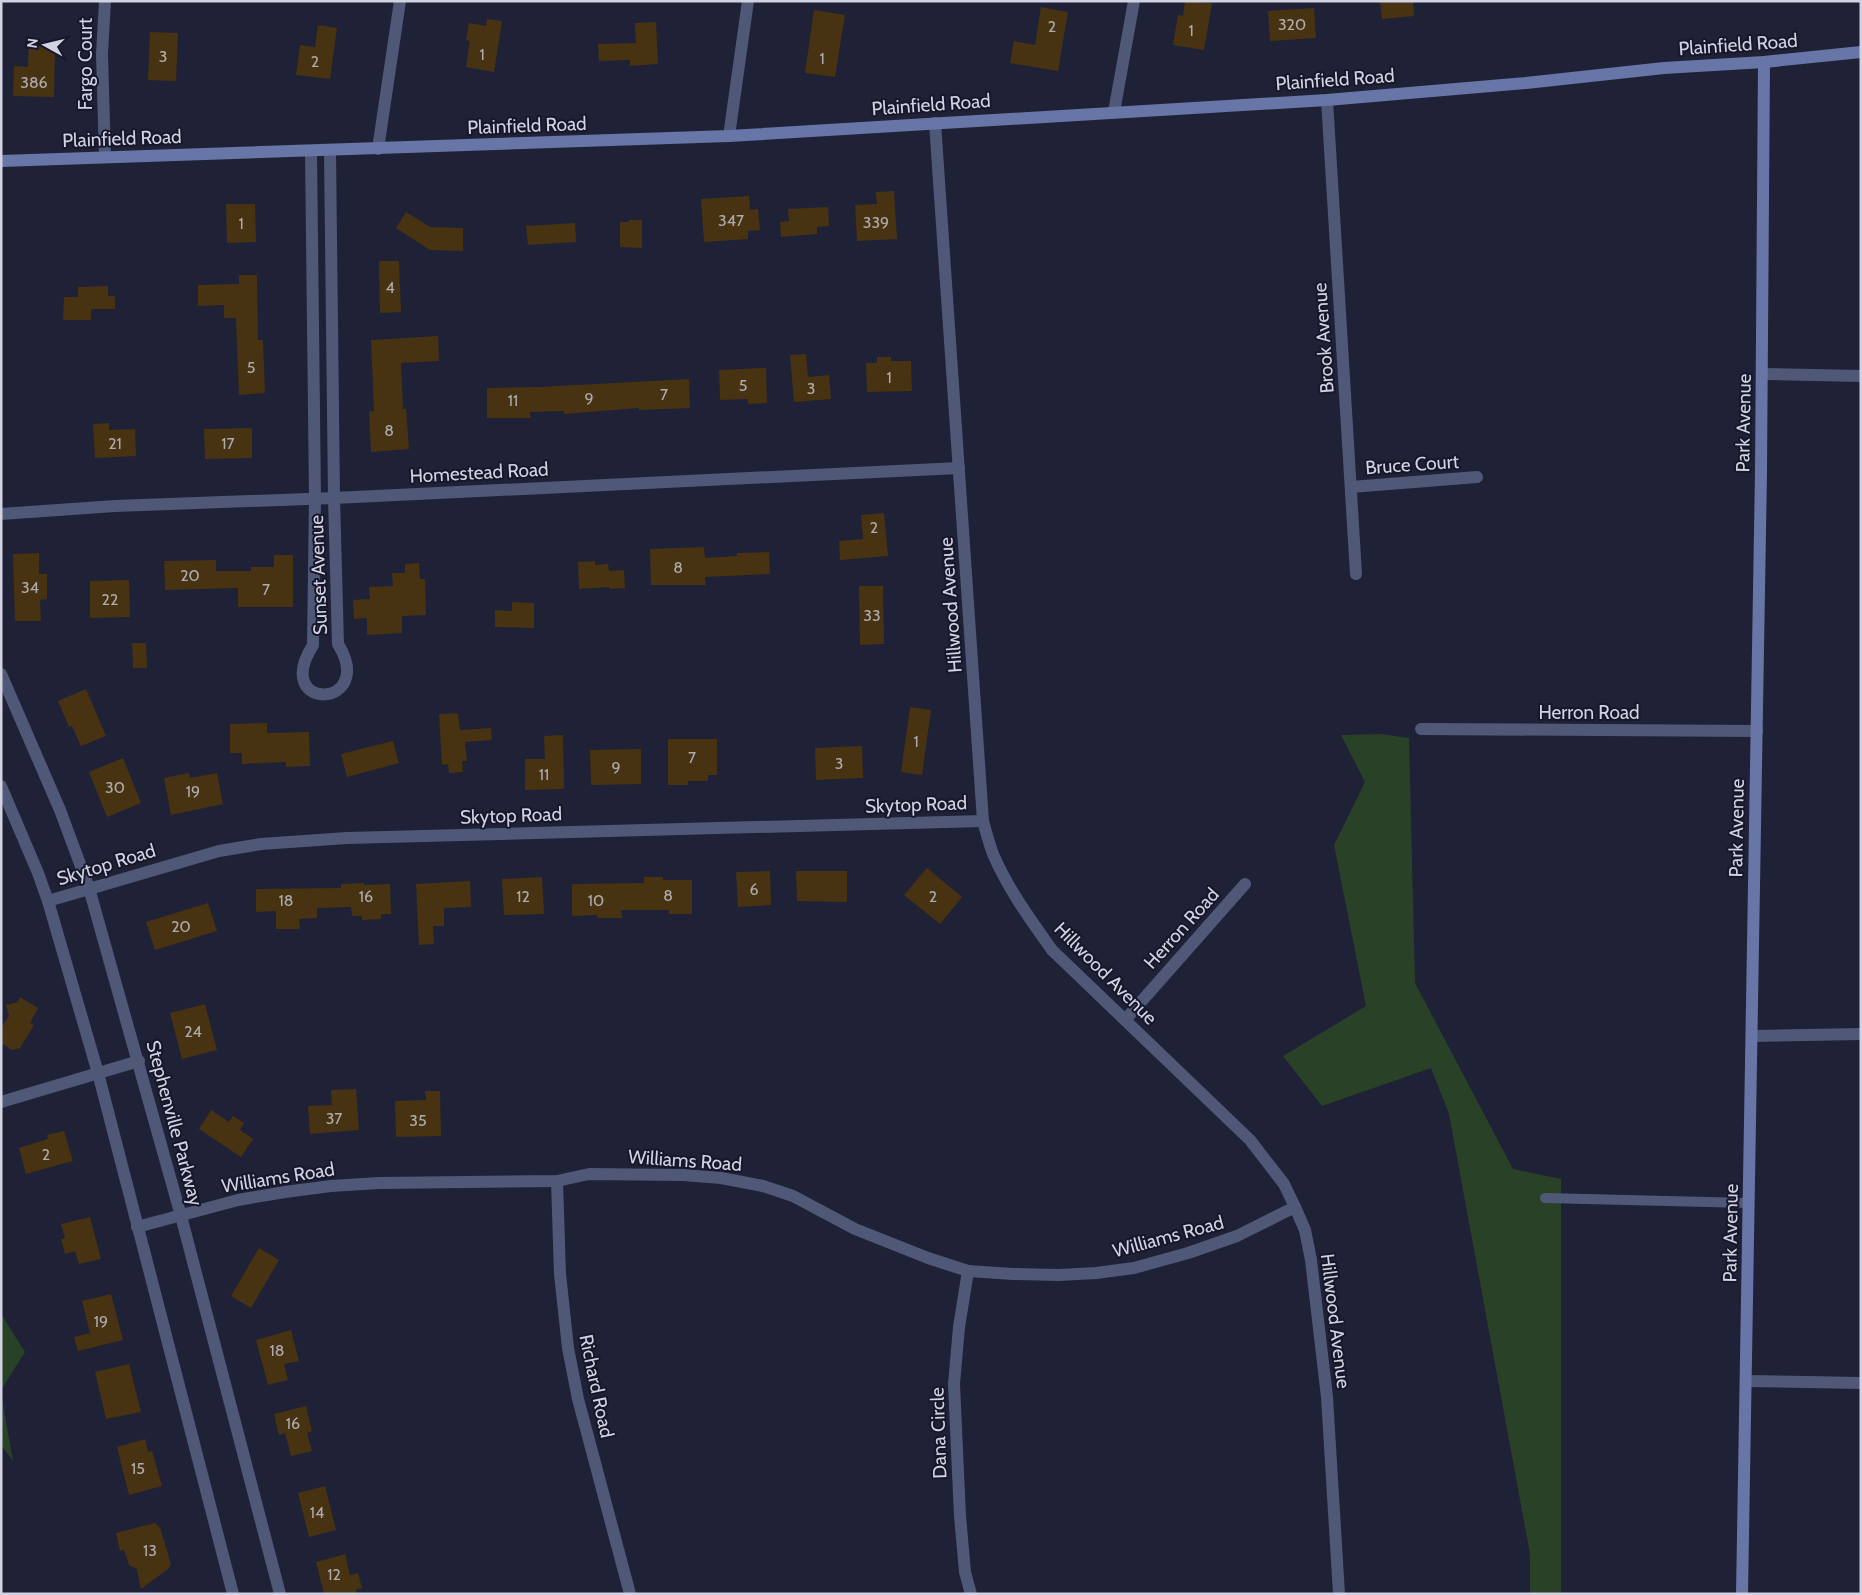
<svg xmlns="http://www.w3.org/2000/svg" width="1862" height="1595" viewBox="0 0 1862 1595" font-family="Cabin,sans-serif">
<style>
.green{fill:#294127}
.building{fill:#473311}
.lines{fill:none;stroke-linecap:round;stroke-linejoin:round}
.lane{stroke:#4f5877;stroke-width:10}
.street{stroke:#4f5877;stroke-width:12}
.secondary{stroke:#6875a7;stroke-width:12}
.labels{text-anchor:middle;stroke-width:4;stroke-linejoin:round;paint-order:stroke}
.number-label{font-size:16px;fill:#aeabae}
.street-label{font-size:19px;fill:#d1d3e2;stroke:#16172b}
</style>
<rect width="100%" height="100%" fill="#1f2136"/>
<g class="green">
<path d="M1381,734L1409,738L1415,983L1513,1169L1561,1179V1594H1530V1554L1449,1114L1431,1068L1322,1106L1283,1056L1366,1006L1334,845L1365,782L1341,735Z"/>
<path d="M1,1314L25,1352L1,1390Z"/>
<path d="M1,1393L13,1461L1,1445Z"/>
</g>
<g class="building">
<path d="M1185,1L1212,3L1204,50L1173,45L1178,15L1183,16Z"/>
<path d="M1380,1H1413L1414,16L1382,19Z"/>
<path d="M1041,7L1068,12L1058,71L1010,63L1014,41L1035,45Z"/>
<path d="M1314,8L1316,38L1270,41L1268,11Z"/>
<path d="M814,10L845,15L835,77L805,73Z"/>
<path d="M487,19L502,21L494,72L466,67L470,41L466,40L469,23L486,26Z"/>
<path d="M656,22L658,64L630,66V60L599,61L598,44L636,43L635,23Z"/>
<path d="M318,25L337,28L330,79L296,75L300,45L315,47Z"/>
<path d="M150,32L178,33L176,81L148,80Z"/>
<path d="M29,43L55,44L54,97L13,96L14,66L28,67Z"/>
<path d="M894,191L897,239L857,241L855,205L877,204L876,192Z"/>
<path d="M749,196L750,210L758,209L760,230L748,231V239L704,242L701,199Z"/>
<path d="M226,204H255L256,242L227,243Z"/>
<path d="M828,207L829,226L817,227V234L781,237L780,222L789,221L788,209Z"/>
<path d="M406,212L430,227L463,228V251L430,250L396,228Z"/>
<path d="M629,220H642V248L620,247V222H629Z"/>
<path d="M575,223L576,242L528,245L526,226Z"/>
<path d="M379,261H399L401,312L380,313Z"/>
<path d="M239,275H257L258,340H263L265,393L239,395L236,318H224V305L198,306V285L239,284Z"/>
<path d="M108,286V296H115V309H91V320H63L64,297H78V287Z"/>
<path d="M438,336L439,361L401,363L403,409H406L409,449L371,452L369,412L374,411L371,340Z"/>
<path d="M806,354L808,377L829,375L831,399L794,402L790,355Z"/>
<path d="M877,357H891V361H911L912,391L867,392L866,363H877Z"/>
<path d="M766,368L767,403L748,404V399L720,400L719,370Z"/>
<path d="M689,379L690,408L639,410V408L564,414V411L530,412L531,418H487V388L539,387Z"/>
<path d="M109,423V430L135,429L136,456L95,458L93,424Z"/>
<path d="M252,428V458L205,459L204,429Z"/>
<path d="M884,513L888,556L840,560L839,541L863,539L861,515Z"/>
<path d="M704,547L705,558L737,556V553L769,552L770,574L705,577L706,585H651L650,549Z"/>
<path d="M39,553V574H47V599L40,600L41,621H15L13,554Z"/>
<path d="M274,555H293V607H238V588L165,590L164,561L216,560V571H251V567H274Z"/>
<path d="M595,561V565L608,564L609,571L624,570L625,588L610,589L609,587L579,589L578,562Z"/>
<path d="M419,563L420,579H425L426,615L402,616V633L367,635V618L354,619L353,600L370,599L369,587L393,586L392,573H405V564Z"/>
<path d="M129,580L130,617L90,618V581Z"/>
<path d="M859,586H883L884,644L860,645Z"/>
<path d="M512,602L534,603V628L495,627V610L512,611Z"/>
<path d="M132,643H146L147,668H133Z"/>
<path d="M86,689L106,736L81,746L72,726L69,727L58,701Z"/>
<path d="M910,707L931,710L922,775L901,772Z"/>
<path d="M458,713L460,730L491,728L492,740L465,742L467,761H462L463,772L449,773L448,764L442,765L439,714Z"/>
<path d="M267,723V733L309,732L310,766L286,767V762L242,764V753H230V724Z"/>
<path d="M563,735L564,789L525,790V759H545L544,736Z"/>
<path d="M668,739H717V775H708V781H688V785H668Z"/>
<path d="M393,741L399,763L347,777L341,754Z"/>
<path d="M862,746L863,778L816,780L815,748Z"/>
<path d="M641,749V784L591,785L590,750Z"/>
<path d="M123,758L141,803L107,817L89,772Z"/>
<path d="M189,773L190,778L217,773L223,804L171,815L164,778Z"/>
<path d="M927,868L962,897L940,924L904,895Z"/>
<path d="M770,871L771,905L738,907L736,872Z"/>
<path d="M796,871H847V902L797,901Z"/>
<path d="M542,877L544,914L504,915L502,879Z"/>
<path d="M644,877H663V880H692V914H669V910H621L622,918H598L597,915L572,916V884L644,883Z"/>
<path d="M470,881L471,907L444,908V926H433L434,944L419,945L416,884Z"/>
<path d="M364,883V885L390,884L391,914H381V919L362,920V916H352L351,907L317,908V918L299,919L300,929H276V911L256,912V889L341,888V884Z"/>
<path d="M208,903L217,931L155,950L146,922Z"/>
<path d="M20,997L38,1008L30,1023L34,1025L20,1048L12,1050L1,1043V1028L9,1016L6,1005L18,1002Z"/>
<path d="M205,1004L217,1050L182,1059L170,1013Z"/>
<path d="M356,1089L359,1130L310,1134L308,1106L332,1105L331,1090Z"/>
<path d="M425,1091H440L441,1136L396,1137L395,1101L426,1100Z"/>
<path d="M211,1110L229,1122L233,1116L244,1123L240,1130L253,1139L241,1157L199,1129Z"/>
<path d="M64,1131L73,1161L26,1174L19,1148L48,1139L47,1135Z"/>
<path d="M90,1217L101,1259L79,1264L75,1251L65,1254L61,1239L65,1238L61,1224Z"/>
<path d="M259,1248L279,1260L251,1308L231,1296Z"/>
<path d="M111,1294L123,1340L78,1351L74,1337L90,1333L82,1301Z"/>
<path d="M291,1330L299,1361L284,1364L288,1380L268,1385L256,1340Z"/>
<path d="M129,1364L141,1412L106,1419L95,1372Z"/>
<path d="M306,1406L312,1431L307,1433L312,1451L291,1456L285,1433L279,1435L274,1414Z"/>
<path d="M145,1439L148,1452L152,1451L162,1486L129,1495L117,1447Z"/>
<path d="M325,1486L336,1530L309,1537L298,1493Z"/>
<path d="M155,1523L160,1528L171,1564L168,1569L141,1589L137,1569L129,1565L124,1550L120,1551L116,1533Z"/>
<path d="M345,1554L350,1575L358,1573L362,1588L356,1590L357,1594H324L316,1562Z"/>
</g>
<g class="lines">
<path class="lane" d="M1545,1198L1749,1203"/>
<g class="street">
<path d="M105,1L102,54L105,157"/>
<path d="M1327,100L1356,574"/>
<path d="M1114,112L1134,1"/>
<path d="M935,123L983,821C986,832 989,843 993,854C1008,889 1030,919 1052,950L1250,1140L1284,1184L1295,1207L1305,1230L1311,1260L1327,1397L1339,1594"/>
<path d="M729,136L748,1"/>
<path d="M378,149L400,1"/>
<path d="M311,152L315,498L313,645C270,713 378,709 338,644L334,498L330,151"/>
<path d="M1762,374L1861,376"/>
<path d="M1351,487L1477,477"/>
<path d="M1,514L115,506L334,498L959,468"/>
<path d="M1,674L60,810L89,888L181,1216L280,1594"/>
<path d="M1421,729L1757,731"/>
<path d="M1,786L38,873L48,901L98,1073L233,1594"/>
<path d="M48,901L219,851L261,844L347,838L983,821"/>
<path d="M1125,1020L1245,884"/>
<path d="M1752,1036L1861,1034"/>
<path d="M1,1102L139,1061"/>
<path d="M557,1181L560,1274L568,1348L578,1399L630,1594"/>
<path d="M137,1227L238,1200L285,1192L331,1186L379,1183L557,1181L589,1174L683,1175L721,1178L763,1186L793,1196L855,1229L928,1258L968,1271L1013,1274L1059,1275L1096,1273L1134,1268L1188,1253L1237,1236L1295,1207"/>
<path d="M968,1271L959,1327L954,1384L960,1516L965,1572L971,1594"/>
<path d="M1746,1381L1861,1383"/>
</g>
<g class="secondary">
<path d="M1,161L729,136L1327,100L1526,83L1664,68L1764,62L1861,52"/>
<path d="M1742,1594L1761,472L1764,62"/>
</g>
</g>
<g class="labels">
<g class="number-label">
<text x="1292" y="30">320</text>
<text x="1052" y="32">2</text>
<text x="1191" y="36">1</text>
<text x="482" y="60">1</text>
<text x="163" y="62">3</text>
<text x="822" y="64">1</text>
<text x="315" y="67">2</text>
<text x="34" y="88">386</text>
<text x="731" y="226">347</text>
<text x="876" y="228">339</text>
<text x="241" y="229">1</text>
<text x="390" y="293">4</text>
<text x="251" y="373">5</text>
<text x="889" y="383">1</text>
<text x="743" y="391">5</text>
<text x="811" y="394">3</text>
<text x="664" y="400">7</text>
<text x="589" y="404">9</text>
<text x="513" y="406">11</text>
<text x="389" y="436">8</text>
<text x="115" y="449">21</text>
<text x="228" y="449">17</text>
<text x="874" y="533">2</text>
<text x="678" y="573">8</text>
<text x="190" y="581">20</text>
<text x="30" y="593">34</text>
<text x="266" y="595">7</text>
<text x="110" y="605">22</text>
<text x="872" y="621">33</text>
<text x="916" y="747">1</text>
<text x="692" y="763">7</text>
<text x="839" y="769">3</text>
<text x="616" y="773">9</text>
<text x="544" y="780">11</text>
<text x="115" y="793">30</text>
<text x="193" y="797">19</text>
<text x="754" y="895">6</text>
<text x="668" y="901">8</text>
<text x="366" y="902">16</text>
<text x="523" y="902">12</text>
<text x="933" y="902">2</text>
<text x="286" y="906">18</text>
<text x="596" y="906">10</text>
<text x="181" y="932">20</text>
<text x="193" y="1037">24</text>
<text x="334" y="1124">37</text>
<text x="418" y="1126">35</text>
<text x="46" y="1160">2</text>
<text x="101" y="1327">19</text>
<text x="277" y="1356">18</text>
<text x="293" y="1429">16</text>
<text x="138" y="1474">15</text>
<text x="317" y="1518">14</text>
<text x="150" y="1556">13</text>
<text x="334" y="1580">12</text>
</g>
<g class="street-label">
<text transform="translate(1738 44) rotate(-4)" y="7">Plainfield Road</text>
<text transform="translate(85 64) rotate(-90)" y="7">Fargo Court</text>
<text transform="translate(1335 79) rotate(-4)" y="7">Plainfield Road</text>
<text transform="translate(931 104) rotate(-4)" y="7">Plainfield Road</text>
<text transform="translate(527 125) rotate(-2)" y="7">Plainfield Road</text>
<text transform="translate(122 138) rotate(-2)" y="7">Plainfield Road</text>
<text transform="translate(1323 338) rotate(-94)" y="7">Brook Avenue</text>
<text transform="translate(1743 423) rotate(-89)" y="7">Park Avenue</text>
<text transform="translate(1412 464) rotate(-4)" y="7">Bruce Court</text>
<text transform="translate(479 472) rotate(-3)" y="7">Homestead Road</text>
<text transform="translate(318 575) rotate(-92)" y="7">Sunset Avenue</text>
<text transform="translate(950 605) rotate(-94)" y="7">Hillwood Avenue</text>
<text x="1589" y="719">Herron Road</text>
<text transform="translate(916 804) rotate(-2)" y="7">Skytop Road</text>
<text transform="translate(511 815) rotate(-2)" y="7">Skytop Road</text>
<text transform="translate(1736 828) rotate(-89)" y="7">Park Avenue</text>
<text transform="translate(106 864) rotate(-17)" y="7">Skytop Road</text>
<text transform="translate(1181 928) rotate(-48)" y="7">Herron Road</text>
<text transform="translate(1106 973) rotate(45)" y="7">Hillwood Avenue</text>
<text transform="translate(175 1123) rotate(75)" y="7">Stephenville Parkway</text>
<text transform="translate(685 1160) rotate(4)" y="7">Williams Road</text>
<text transform="translate(278 1177) rotate(-9)" y="7">Williams Road</text>
<text transform="translate(1730 1233) rotate(-89)" y="7">Park Avenue</text>
<text transform="translate(1168 1236) rotate(-15)" y="7">Williams Road</text>
<text transform="translate(1336 1321) rotate(83)" y="7">Hillwood Avenue</text>
<text transform="translate(597 1386) rotate(78)" y="7">Richard Road</text>
<text transform="translate(938 1433) rotate(-92)" y="7">Dana Circle</text>
</g>
</g>
<rect width="1862" height="1595" fill="none" stroke="#d1d3e2" stroke-width="5"/>
<g transform="translate(45 45) rotate(278)" stroke="#16172b" stroke-width="4" paint-order="stroke">
<path d="M0-4L9 19L0 12L-9 19Z" fill="#d1d3e2"/>
<text y="-8" font-size="14" font-weight="bold" text-anchor="middle" fill="#d1d3e2">N</text>
</g>
</svg>
